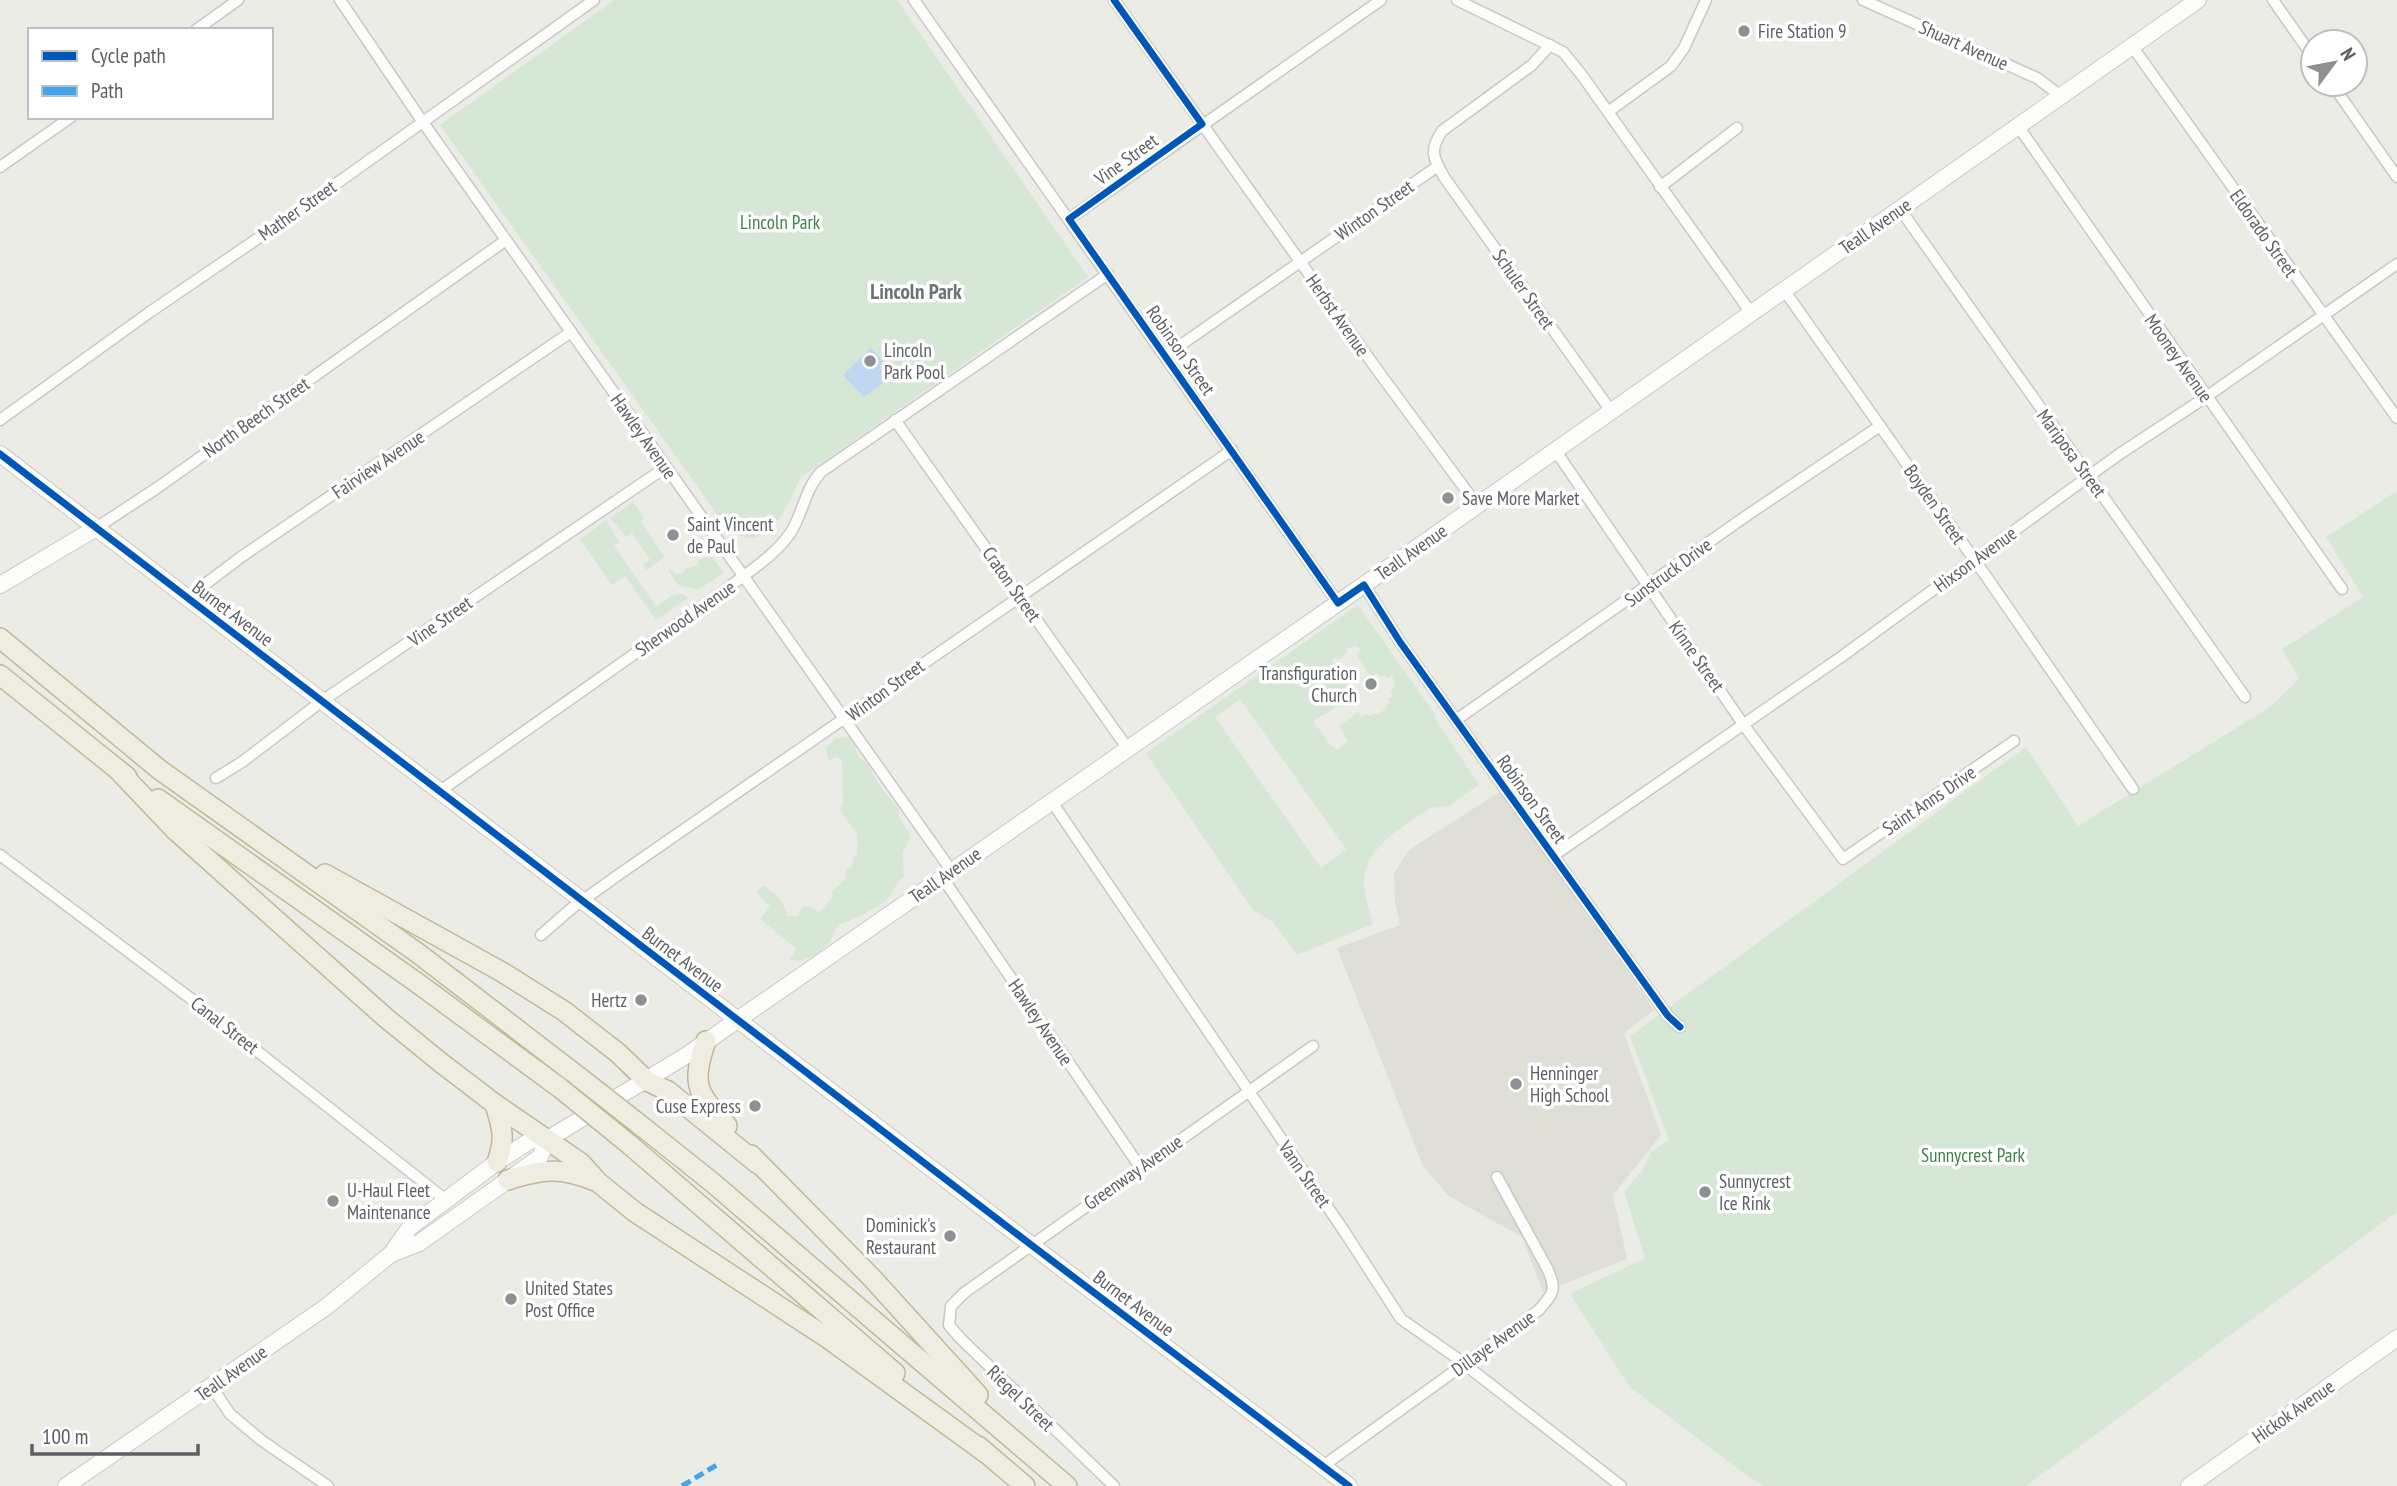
<svg xmlns="http://www.w3.org/2000/svg" width="2397" height="1486" viewBox="0 0 2397 1486" font-family="'PT Sans Narrow',sans-serif">
<style>
.education{fill:#dfded7}
.green{fill:#d6e7d5;fill-rule:evenodd}
.water{fill:#bfd8f2}
.lines{fill:none;stroke-linecap:round;stroke-linejoin:round}
.street-casing{stroke:#c8c8c8;stroke-width:13}
.secondary-casing{stroke:#c9c9c9;stroke-width:18}
.highway-casing{stroke:#c1b897;stroke-width:22}
.street{stroke:#fcfcfb;stroke-width:10}
.secondary{stroke:#fcfcfb;stroke-width:16}
.highway{stroke:#efede2;stroke-width:19}
.highway-bridge-casing{stroke:#c1b897;stroke-width:22;stroke-linecap:butt}
.highway-bridge{stroke:#efede2;stroke-width:19}
.quiet{stroke:#40a5ee;stroke-width:5;stroke-dasharray:10 5;stroke-linecap:butt}
.cycleway-casing{stroke:#fff;stroke-width:11}
.cycleway{stroke:#0057b8;stroke-width:7}
.poi-dot{fill:#8f9092;stroke:#fff;stroke-width:2.5}
.labels{text-anchor:middle;stroke-width:7;stroke-linejoin:round;paint-order:stroke}
.poi-label{font-size:19px;fill:#5d5f64;stroke:#fff;text-anchor:start}
.street-label{font-size:19px;fill:#5d5f64;stroke:#fff}
.park-label{font-size:19px;fill:#3d8347;stroke:#fff}
.neighbourhood-label{font-size:21px;font-weight:bold;fill:#6e7176;stroke:#fff}
</style>
<rect width="100%" height="100%" fill="#ecece7"/>
<path class="education" d="M1501,791L1654,1010L1624,1033L1661,1135L1613,1195L1627,1259L1543,1292L1522,1237L1449,1196L1423,1166L1337,948L1400,925L1395,902L1394,873L1409,850Z"/>
<g class="green">
<path d="M614,0H897L1088,277L800,478C784,516 761,567 719,517L440,125Z"/>
<path d="M2397,491V1212L2026,1486H1764L1743,1473L1629,1386L1570,1294L1645,1258L1624,1192L1642,1171L1651,1152L1669,1140L1630,1036L2026,747L2078,826L2270,707L2299,679L2282,649L2363,597L2326,537Z"/>
<path d="M633,502L644,518L641,521L664,557L647,570L643,565L650,560L632,533L626,537L610,518Z"/>
<path d="M606,520L619,542L614,546L656,606C667,600 677,587 688,598L656,620L625,576L612,585L580,539Z"/>
<path d="M706,557H712L724,573L698,590L678,585L668,570L670,568L675,574H681L686,569L697,565L699,560Z"/>
<path d="M1358,605L1436,716L1435,719L1479,785L1449,806L1431,808L1423,813C1399,829 1365,849 1364,881C1364,895 1370,911 1373,924L1297,955L1273,922L1253,910L1146,753ZM1356,646L1360,650L1356,655L1371,677L1377,673L1380,677L1385,675L1387,678L1392,676L1396,686L1390,691L1393,696L1388,699L1390,702C1378,717 1386,709 1369,716L1367,714L1362,717L1358,712L1339,726L1348,742L1336,750L1333,746H1331L1313,721L1345,702L1343,698L1352,690L1337,669L1331,673L1327,670L1334,664L1331,660L1335,658L1338,660L1347,653L1346,649ZM1240,699L1346,849L1321,868L1215,717Z"/>
<path d="M848,737L854,743L858,757L867,763L879,785L899,809V817L911,837L903,852L904,877C896,882 895,888 890,896C883,907 851,920 838,925C834,931 831,941 826,946C815,956 804,963 789,960L797,949L760,919L770,906L760,897L757,891L763,886C774,890 785,905 788,916H798L802,907L809,906L819,912L832,898V891L845,880L846,869L852,866L853,858L857,854V834L840,810L843,803L842,760L836,757L829,760L825,748L835,738Z"/>
</g>
<path class="water" d="M871,348L895,375L864,397L843,375Z"/>
<g class="lines">
<defs>
<g id="street">
<path d="M340,0L422,121L951,870"/>
<path d="M914,0L1338,603"/>
<path d="M1114,0L1378,371L1477,505"/>
<path d="M1457,0L1563,52L1581,74L1751,313"/>
<path d="M1863,0L2037,78L2061,96"/>
<path d="M2273,0L2313,57"/>
<path d="M196,30L238,0"/>
<path d="M1550,45L1532,65L1442,131C1429,151 1433,157 1444,177L1611,411"/>
<path d="M2132,46L2397,418"/>
<path d="M2332,84L2397,177"/>
<path d="M1608,112L1671,66L1684,48L1706,0"/>
<path d="M2018,126L2342,589"/>
<path d="M0,167L71,117"/>
<path d="M1660,187L1737,128"/>
<path d="M1900,209L2245,697"/>
<path d="M1069,219L1381,0"/>
<path d="M1784,290L1988,579L2133,789"/>
<path d="M1165,356L1438,166"/>
<path d="M0,420L150,312L298,211L594,0"/>
<path d="M895,420L1128,749"/>
<path d="M1555,450L1743,724L1843,859L2014,741"/>
<path d="M96,528L157,488L506,240"/>
<path d="M1364,585L1400,642L1668,1016L1680,1027"/>
<path d="M187,598L241,557L571,332"/>
<path d="M1456,720L1749,514L1880,426"/>
<path d="M216,778L242,762L322,701L666,467"/>
<path d="M440,791L728,588C749,571 776,555 791,532C803,513 805,489 821,472L1108,274"/>
<path d="M1052,802L1344,1231L1401,1319L1454,1356L1621,1486"/>
<path d="M0,855L190,998L446,1200"/>
<path d="M1553,856L1841,657L2118,455L2206,397L2397,264"/>
<path d="M942,877L1140,1167"/>
<path d="M541,935L572,908L621,873L1232,450"/>
<path d="M212,1387L230,1414L261,1440L328,1486"/>
<path d="M1323,1466L1539,1310C1553,1293 1557,1291 1548,1270L1497,1177"/>
<path d="M1114,1486L960,1338L949,1325L951,1306L964,1293L1313,1046"/>
</g>
<g id="secondary">
<path d="M0,454L1030,1244L1349,1486"/>
<path d="M0,585L96,528"/>
<path d="M391,1254L419,1243L508,1180L540,1157L548,1139"/>
<path d="M66,1486L326,1307L391,1254L410,1227L497,1162L531,1140L548,1139L687,1055L1338,603L2198,0"/>
<path d="M2189,1486L2397,1338"/>
</g>
<g id="highway">
<path d="M0,638L160,770L419,954L579,1077"/>
<path d="M0,675L127,777"/>
<path d="M118,770L175,830L386,1018L440,1062L495,1104L581,1163L599,1183L635,1212L829,1339L986,1453"/>
<path d="M158,799L416,982L560,1088"/>
<path d="M325,874L502,972L564,1011L618,1053L647,1081L668,1091L758,1164"/>
<path d="M706,1041C690,1087 698,1092 727,1126"/>
<path d="M495,1104C502,1128 506,1138 497,1162"/>
<path d="M649,1132L713,1183L1067,1486"/>
<path d="M630,1145L895,1373"/>
<path d="M751,1155L872,1278L978,1395"/>
<path d="M508,1180C543,1169 560,1167 595,1181"/>
<path d="M978,1446L1025,1486"/>
</g>
</defs>
<use href="#street" class="street-casing"/>
<use href="#secondary" class="secondary-casing"/>
<use href="#highway" class="highway-casing"/>
<use href="#street" class="street"/>
<use href="#secondary" class="secondary"/>
<use href="#highway" class="highway"/>
<defs>
<g id="highway-bridge">
<path d="M579,1077L649,1132"/>
<path d="M560,1088L630,1145"/>
</g>
</defs>
<use href="#highway-bridge" class="highway-bridge-casing"/>
<use href="#highway-bridge" class="highway-bridge"/>
<path class="quiet" d="M682,1486L720,1463"/>
<defs>
<g id="cycleway">
<path d="M1114,0L1202,124L1069,219L1338,603L1364,585L1400,642L1668,1016L1680,1027"/>
<path d="M0,454L1030,1244L1349,1486"/>
</g>
</defs>
<use href="#cycleway" class="cycleway-casing"/>
<use href="#cycleway" class="cycleway"/>
</g>
<g class="poi-dot">
<circle cx="1744" cy="31" r="7"/>
<circle cx="870" cy="361" r="7"/>
<circle cx="1448" cy="498" r="7"/>
<circle cx="673" cy="535" r="7"/>
<circle cx="1371" cy="684" r="7"/>
<circle cx="641" cy="1000" r="7"/>
<circle cx="1516" cy="1084" r="7"/>
<circle cx="755" cy="1106" r="7"/>
<circle cx="1705" cy="1192" r="7"/>
<circle cx="333" cy="1201" r="7"/>
<circle cx="950" cy="1236" r="7"/>
<circle cx="511" cy="1299" r="7"/>
</g>
<g class="labels">
<g class="poi-label">
<text x="1758" y="38">Fire Station 9</text>
<text x="884" y="357">Lincoln<tspan x="884" dy="22">Park Pool</tspan></text>
<text x="1462" y="505">Save More Market</text>
<text x="687" y="531">Saint Vincent<tspan x="687" dy="22">de Paul</tspan></text>
<text x="1357" y="680" text-anchor="end">Transfiguration<tspan x="1357" dy="22">Church</tspan></text>
<text x="627" y="1007" text-anchor="end">Hertz</text>
<text x="1530" y="1080">Henninger<tspan x="1530" dy="22">High School</tspan></text>
<text x="741" y="1113" text-anchor="end">Cuse Express</text>
<text x="1719" y="1188">Sunnycrest<tspan x="1719" dy="22">Ice Rink</tspan></text>
<text x="347" y="1197">U-Haul Fleet<tspan x="347" dy="22">Maintenance</tspan></text>
<text x="936" y="1232" text-anchor="end">Dominick's<tspan x="936" dy="22">Restaurant</tspan></text>
<text x="525" y="1295">United States<tspan x="525" dy="22">Post Office</tspan></text>
</g>
<g class="street-label">
<text transform="translate(1964 45) rotate(24)" y="7">Shuart Avenue</text>
<text transform="translate(1126 159) rotate(-36)" y="7">Vine Street</text>
<text transform="translate(297 210) rotate(-35)" y="7">Mather Street</text>
<text transform="translate(1374 210) rotate(-35)" y="7">Winton Street</text>
<text transform="translate(1875 226) rotate(-35)" y="7">Teall Avenue</text>
<text transform="translate(2264 233) rotate(55)" y="7">Eldorado Street</text>
<text transform="translate(1524 289) rotate(55)" y="7">Schuler Street</text>
<text transform="translate(1338 315) rotate(55)" y="7">Herbst Avenue</text>
<text transform="translate(1181 350) rotate(55)" y="7">Robinson Street</text>
<text transform="translate(2179 358) rotate(55)" y="7">Mooney Avenue</text>
<text transform="translate(256 417) rotate(-35)" y="7">North Beech Street</text>
<text transform="translate(644 436) rotate(55)" y="7">Hawley Avenue</text>
<text transform="translate(2072 453) rotate(54)" y="7">Mariposa Street</text>
<text transform="translate(378 464) rotate(-34)" y="7">Fairview Avenue</text>
<text transform="translate(1935 504) rotate(55)" y="7">Boyden Street</text>
<text transform="translate(1411 552) rotate(-35)" y="7">Teall Avenue</text>
<text transform="translate(1975 559) rotate(-36)" y="7">Hixson Avenue</text>
<text transform="translate(1668 572) rotate(-36)" y="7">Sunstruck Drive</text>
<text transform="translate(1012 584) rotate(55)" y="7">Craton Street</text>
<text transform="translate(233 613) rotate(37)" y="7">Burnet Avenue</text>
<text transform="translate(685 618) rotate(-35)" y="7">Sherwood Avenue</text>
<text transform="translate(440 621) rotate(-35)" y="7">Vine Street</text>
<text transform="translate(1697 656) rotate(55)" y="7">Kinne Street</text>
<text transform="translate(885 690) rotate(-36)" y="7">Winton Street</text>
<text transform="translate(1532 799) rotate(54)" y="7">Robinson Street</text>
<text transform="translate(1929 800) rotate(-34)" y="7">Saint Anns Drive</text>
<text transform="translate(945 875) rotate(-35)" y="7">Teall Avenue</text>
<text transform="translate(683 959) rotate(37)" y="7">Burnet Avenue</text>
<text transform="translate(1041 1022) rotate(56)" y="7">Hawley Avenue</text>
<text transform="translate(225 1025) rotate(38)" y="7">Canal Street</text>
<text transform="translate(1133 1172) rotate(-35)" y="7">Greenway Avenue</text>
<text transform="translate(1305 1174) rotate(55)" y="7">Vann Street</text>
<text transform="translate(1134 1303) rotate(37)" y="7">Burnet Avenue</text>
<text transform="translate(1493 1343) rotate(-36)" y="7">Dillaye Avenue</text>
<text transform="translate(231 1373) rotate(-35)" y="7">Teall Avenue</text>
<text transform="translate(1021 1398) rotate(44)" y="7">Riegel Street</text>
<text transform="translate(2293 1411) rotate(-35)" y="7">Hickok Avenue</text>
</g>
<g class="park-label">
<text x="780" y="229">Lincoln Park</text>
<text x="1973" y="1162">Sunnycrest Park</text>
</g>
<g class="neighbourhood-label">
<text x="916" y="299">Lincoln Park</text>
</g>
</g>
<rect x="28" y="28" width="245" height="91" fill="#ffffff" stroke="#bebfc1" stroke-width="2"/>
<rect x="42" y="51" width="35" height="10" fill="#0057b8" stroke="#bebfc1" stroke-width="2"/>
<text x="91" y="63" font-size="21" fill="#5d5f64">Cycle path</text>
<rect x="42" y="86" width="35" height="10" fill="#40a5ee" stroke="#bebfc1" stroke-width="2"/>
<text x="91" y="98" font-size="21" fill="#5d5f64">Path</text>
<g transform="translate(2334 63) rotate(58)"><circle r="33" fill="#ffffff" stroke="#bebfc1" stroke-width="2"/>
<path d="M0-5L12 26L0 18L-12 26Z" fill="#8f9092"/>
<text y="-10" font-size="19" font-weight="bold" text-anchor="middle" fill="#5d5f64">N</text>
</g>
<path d="M32 1444v10h166v-10" fill="none" stroke="#5d5f64" stroke-width="3.5"/>
<text x="42" y="1444" font-size="21" fill="#5d5f64" stroke="#ffffff" stroke-width="5" paint-order="stroke">100 m</text>
</svg>
